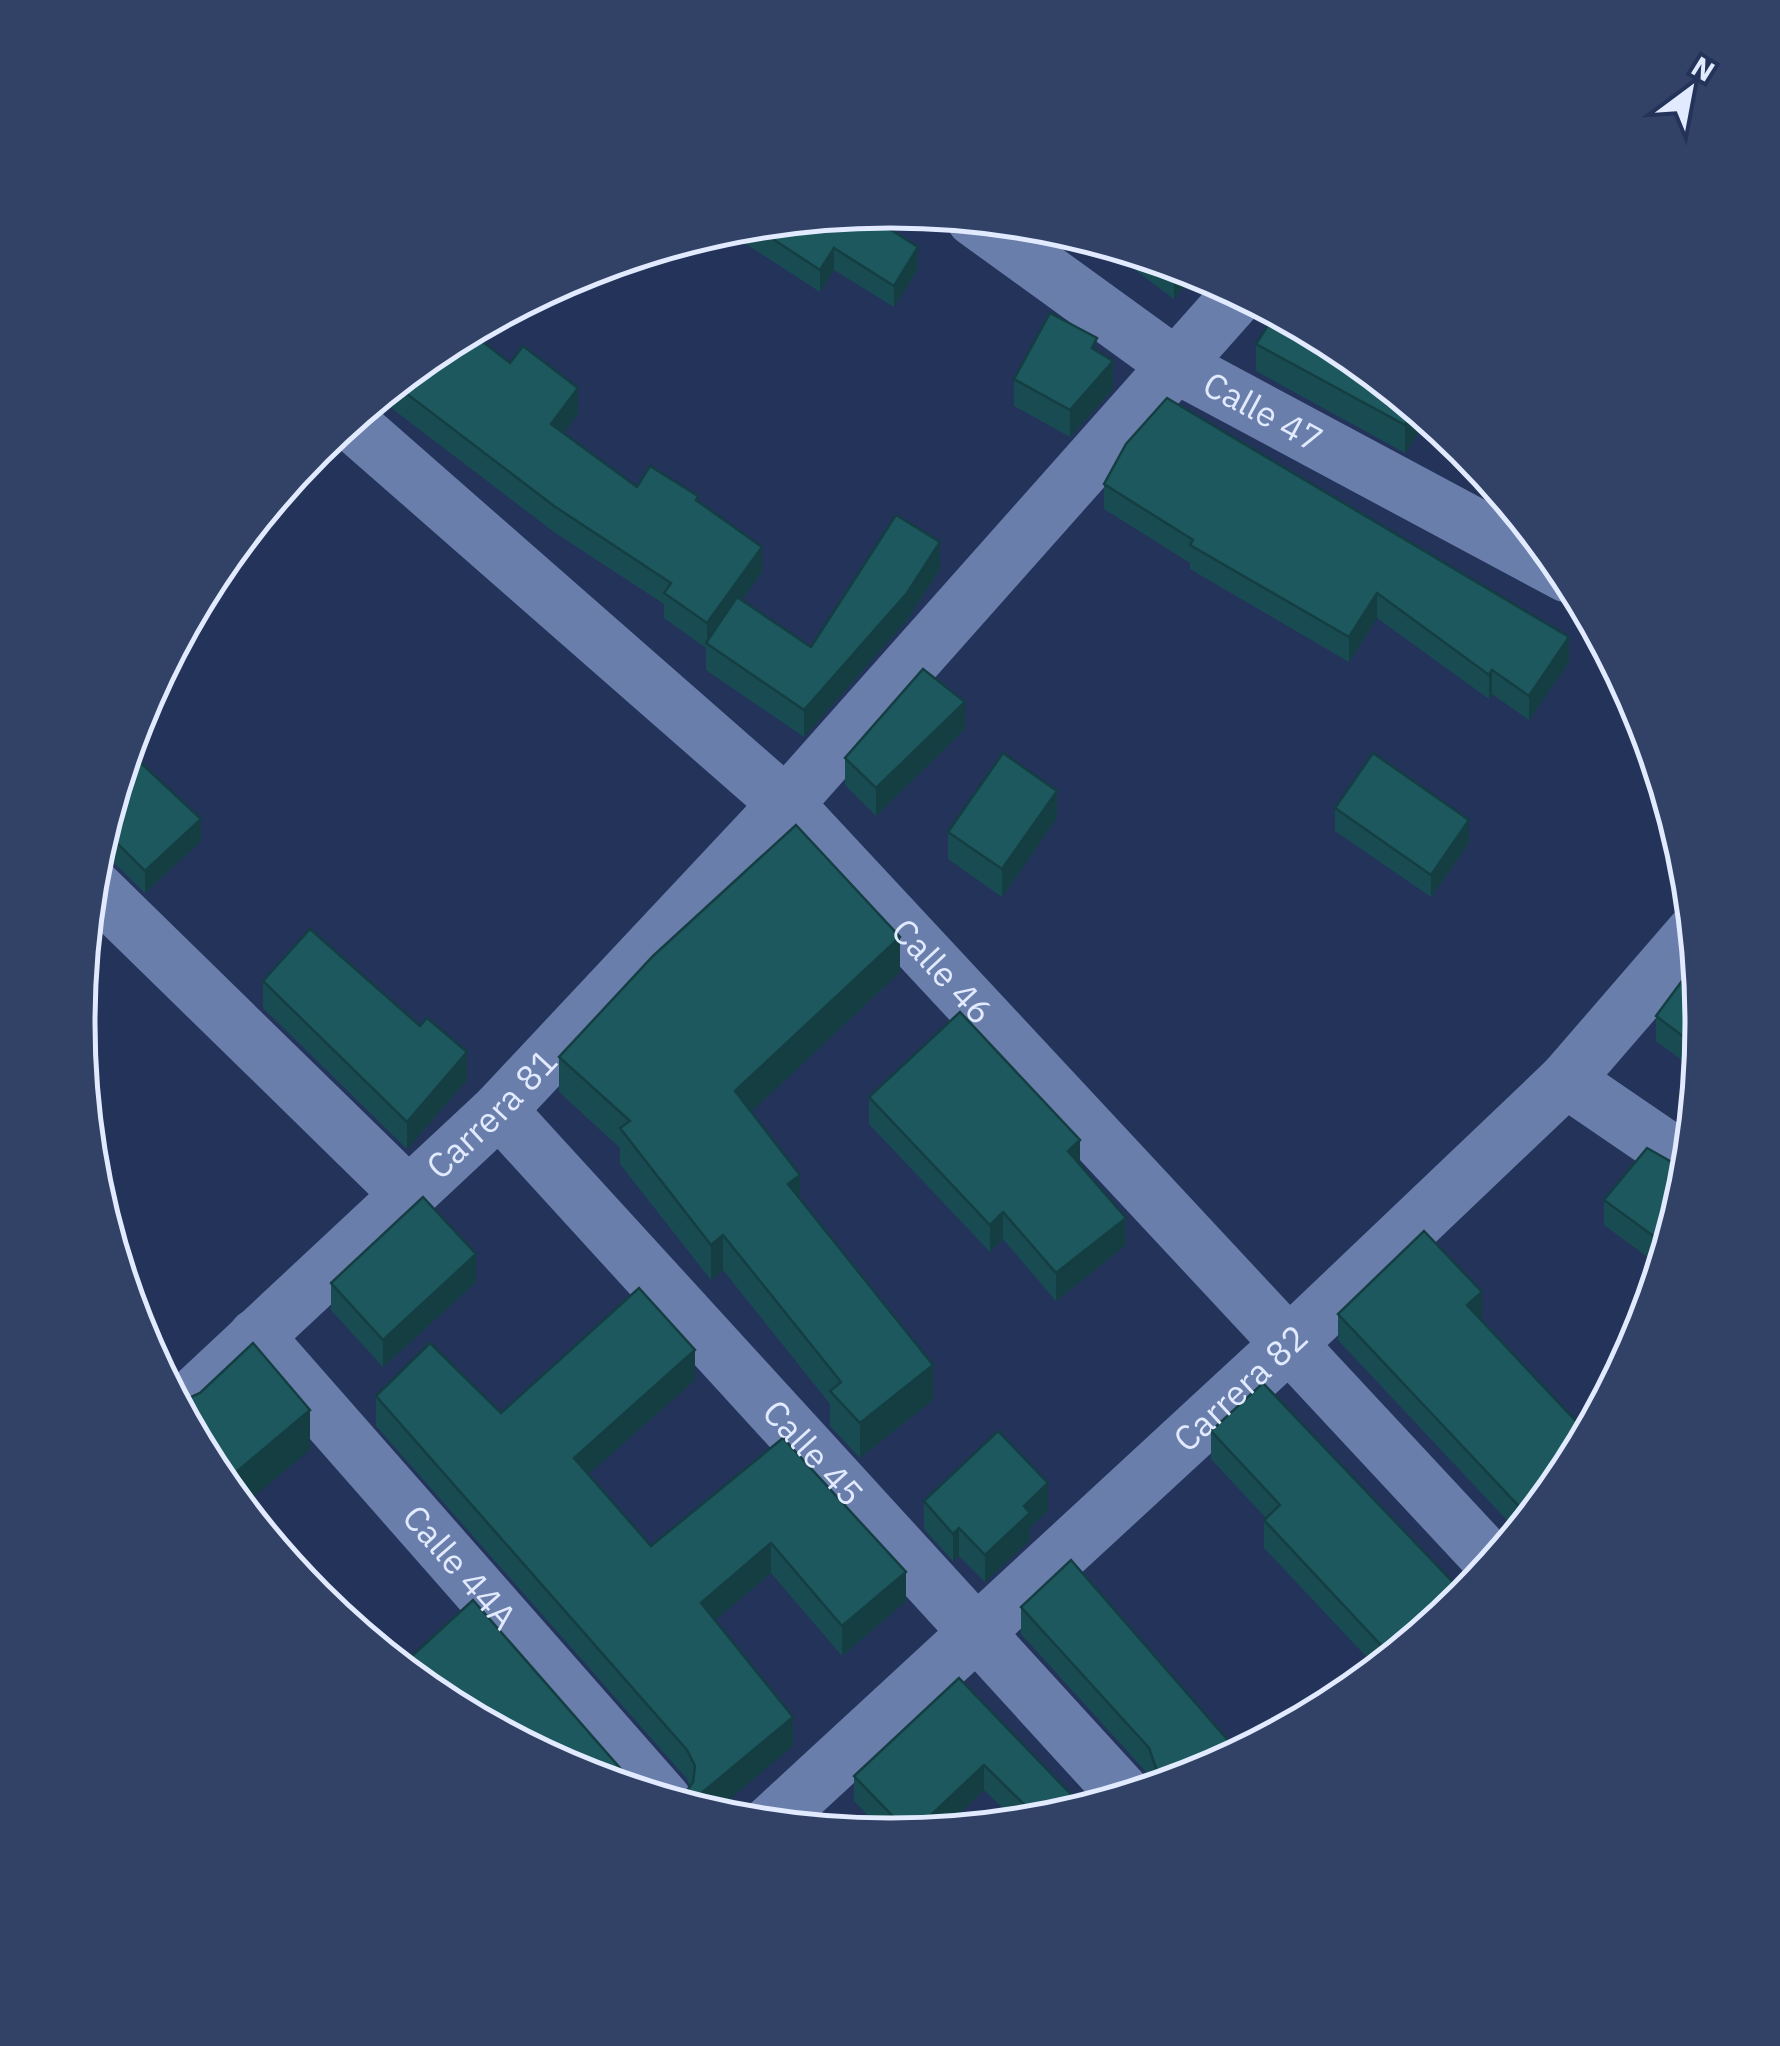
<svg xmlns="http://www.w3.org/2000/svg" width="1780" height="2046" viewBox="0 0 1780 2046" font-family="'IBM Plex Sans',sans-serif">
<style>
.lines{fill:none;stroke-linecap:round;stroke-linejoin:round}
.minor{stroke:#6a7eab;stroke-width:55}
.wall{fill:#194c52}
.shaded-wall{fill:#143e42}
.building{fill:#1d585f;stroke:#143e42;stroke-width:2.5}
.labels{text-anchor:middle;stroke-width:8;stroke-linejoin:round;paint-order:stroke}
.street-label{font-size:35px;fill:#e1eafe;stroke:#23335a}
.rim{fill:none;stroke:#e1eafe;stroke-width:5}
</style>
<rect width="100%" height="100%" fill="#23335a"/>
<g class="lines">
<g class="minor">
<path id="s1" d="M974,219L1177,366L1567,575"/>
<path id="s2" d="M349,421L786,804L1493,1563"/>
<path d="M91,884L406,1192"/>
<path d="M1566,1080L1689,1164"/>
<path id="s3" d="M499,1110L1126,1796"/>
<path id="s4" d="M256,1336L664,1800"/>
<path id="s5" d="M179,1409L499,1110L786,804L1240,293"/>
<path id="s6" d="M769,1824L1291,1342L1566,1080L1694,932"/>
</g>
</g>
<g class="wall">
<path d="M864,213L918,269L894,307L834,270L820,292L723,229L732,226Z"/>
<path d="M1095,240L1195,271L1174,299Z"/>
<path d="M1256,344L1342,348L1428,418L1405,453L1256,371Z"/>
<path d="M439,347L578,414L563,433L637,487L698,502L762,572L742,600L811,647L940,569L907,620L804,737L706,670V648L664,618V604L554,532L390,407L388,410L375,400Z"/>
<path d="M1097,351L1113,389L1070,437L1014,406V379Z"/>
<path d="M1104,484L1569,662L1529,720L1492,694L1489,699L1377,618L1349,662L1190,569V563L1104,509Z"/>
<path d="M965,729L876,816L845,785V758Z"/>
<path d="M128,751L201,841L145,893L113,862L96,854Z"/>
<path d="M1335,808L1469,843L1431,897L1335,831Z"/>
<path d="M1057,818L1002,897L948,859V832Z"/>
<path d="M900,972L751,1112L800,1199L933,1400L860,1458L830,1426V1404L723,1270L711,1280L620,1164V1148L559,1092V1057Z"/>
<path d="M263,981L467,1080L407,1149L263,1008Z"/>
<path d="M1656,1016L1702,1024L1692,1130L1679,1119V1094L1694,1069L1656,1041Z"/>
<path d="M869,1097L1126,1245L1056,1301L1003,1239L990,1252L869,1124Z"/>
<path d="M1686,1170L1687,1182L1661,1267L1604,1225V1200Z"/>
<path d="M476,1282L383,1367L331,1310V1283Z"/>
<path d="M1338,1314L1482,1319L1481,1320L1565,1475L1518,1532L1338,1340Z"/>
<path d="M695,1380L588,1474L651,1546L783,1438L906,1601L842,1656L771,1573L715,1620L793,1746L684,1795L690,1786L687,1779L376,1426V1396L501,1413Z"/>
<path d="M1211,1431L1466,1596L1378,1669L1264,1548V1520L1266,1518L1211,1459Z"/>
<path d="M924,1501L1048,1511L1030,1527V1540L985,1582L959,1556L953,1561L924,1529Z"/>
<path d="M473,1600L579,1773L438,1698Z"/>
<path d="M1021,1607L1200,1774L1154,1788L1149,1775L1021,1634Z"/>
<path d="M959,1678L1048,1820L1018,1823L984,1790L942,1830L887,1835L854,1801V1776Z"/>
</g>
<g class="shaded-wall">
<path d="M918,247V269L894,307V286Z"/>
<path d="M834,248V270L820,292V270Z"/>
<path d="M1178,266L1195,271L1174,299V272Z"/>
<path d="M1113,361V389L1070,437V410Z"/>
<path d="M390,387V407L388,410V389Z"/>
<path d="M578,388V414L551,450V424Z"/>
<path d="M1416,409L1428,418L1405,453V425Z"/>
<path d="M940,542V569L907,620L804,737V710Z"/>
<path d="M762,547V572L710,645L707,644V623Z"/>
<path d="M1377,593V618L1349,662V637Z"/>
<path d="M1569,637V662L1529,720V696Z"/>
<path d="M1492,670V694L1489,699V675Z"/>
<path d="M965,702V729L876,816V788Z"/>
<path d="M1057,791V818L1002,897V869Z"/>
<path d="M201,819V841L145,893V871Z"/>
<path d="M1469,820V843L1431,897V875Z"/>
<path d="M900,937V972L735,1127V1091Z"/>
<path d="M467,1052V1080L407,1149V1122Z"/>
<path d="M1080,1140V1167L1068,1151Z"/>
<path d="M800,1175V1210L788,1184Z"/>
<path d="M1003,1212V1239L990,1252V1225Z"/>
<path d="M1126,1218V1245L1056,1301V1273Z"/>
<path d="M723,1235V1270L711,1280V1245Z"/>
<path d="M476,1254V1282L383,1367V1340Z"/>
<path d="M1482,1292V1319L1467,1332V1305Z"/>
<path d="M695,1350V1380L574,1487V1458Z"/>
<path d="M933,1365V1400L860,1458V1423Z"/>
<path d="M310,1410V1450L241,1507L222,1484Z"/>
<path d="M1048,1483V1511L1030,1527V1540L985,1582V1555L1024,1506Z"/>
<path d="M959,1528V1556L953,1561V1534Z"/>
<path d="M771,1543V1573L701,1632V1603Z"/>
<path d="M906,1572V1601L842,1656V1626Z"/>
<path d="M793,1717V1746L712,1814L686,1806Z"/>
<path d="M497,1719V1730L489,1726Z"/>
<path d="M984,1765V1790L942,1830L912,1833Z"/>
</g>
<g class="building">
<path d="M864,213L918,247L894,286L834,248L820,270L750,224Z"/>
<path d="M1156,259L1178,266L1174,272Z"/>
<path d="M1050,313L1097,338L1092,348L1113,361L1070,410L1014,379Z"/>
<path d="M1276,313L1342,348L1416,409L1405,425L1256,344Z"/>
<path d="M470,332L510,363L523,346L578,388L551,424L637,487L650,466L698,496L696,500L762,547L707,623L664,593L671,583L554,506L394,384L439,347L461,335L465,338Z"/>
<path d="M1167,398L1569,637L1529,696L1492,670L1489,675L1377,593L1349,637L1190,545L1193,540L1104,484L1126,444Z"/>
<path d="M896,515L940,542L907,593L804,710L706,643L737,597L811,647Z"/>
<path d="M923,669L965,702L876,788L845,758Z"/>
<path d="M128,751L201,819L145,871L113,839L102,834Z"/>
<path d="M1003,753L1057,791L1002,869L948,832Z"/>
<path d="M1373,753L1469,820L1431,875L1335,808Z"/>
<path d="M796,825L900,937L735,1091L800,1175L788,1184L933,1365L860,1423L830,1391L841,1382L723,1235L711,1245L620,1128L630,1121L559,1057L653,956Z"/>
<path d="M310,929L420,1026L427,1018L467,1052L407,1122L263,981Z"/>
<path d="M1693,966L1697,969L1702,1024L1700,1049L1656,1016Z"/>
<path d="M960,1012L1080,1140L1068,1151L1126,1218L1056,1273L1003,1212L990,1225L869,1097Z"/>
<path d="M1699,1062L1694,1107L1679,1094Z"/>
<path d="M1647,1148L1686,1170H1688L1687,1182L1667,1246L1604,1200Z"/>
<path d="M423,1197L476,1254L383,1340L331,1283Z"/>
<path d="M1424,1231L1482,1292L1467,1305L1587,1433L1565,1475L1530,1518L1338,1314Z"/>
<path d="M639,1288L695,1350L574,1458L651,1546L783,1438L906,1572L842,1626L771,1543L701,1603L793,1717L686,1806L669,1801L684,1795L693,1782L695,1766L687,1750L376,1396L430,1343L501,1413Z"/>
<path d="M253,1343L310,1410L222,1484L214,1474L174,1398L185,1400L200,1393Z"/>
<path d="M1263,1383L1466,1596L1392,1657L1264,1520L1280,1505L1211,1431Z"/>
<path d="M998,1431L1048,1483L1024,1506L1030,1513L985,1555L959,1528L953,1534L924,1501Z"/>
<path d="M1071,1560L1239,1753L1200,1774L1170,1783L1156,1768L1149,1748L1021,1607Z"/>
<path d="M473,1600L641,1792L643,1793L579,1773L515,1739L497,1719L489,1726L438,1698L400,1667Z"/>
<path d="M959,1678L1085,1809L1041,1821L984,1765L912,1833L910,1834L854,1776Z"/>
</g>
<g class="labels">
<g class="street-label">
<text dy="12" stroke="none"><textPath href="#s1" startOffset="348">Calle 47</textPath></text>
<text dy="12" stroke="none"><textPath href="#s2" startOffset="810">Calle 46</textPath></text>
<text dy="12" stroke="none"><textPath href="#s5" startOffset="430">Carrera 81</textPath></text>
<text dy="12" stroke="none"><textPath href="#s6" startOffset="642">Carrera 82</textPath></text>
<text dy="12" stroke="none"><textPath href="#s3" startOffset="465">Calle 45</textPath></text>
<text dy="12" stroke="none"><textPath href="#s4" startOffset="308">Calle 44A</textPath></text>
</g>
</g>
<path d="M0 0H1780V2046H0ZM95 1023a795 795 0 1 1 1590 0a795 795 0 1 1-1590 0Z" fill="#324267" fill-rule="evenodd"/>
<path class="rim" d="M95 1023a795 795 0 1 1 1590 0a795 795 0 1 1-1590 0Z"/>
<g transform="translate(1690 90) rotate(32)" stroke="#23335a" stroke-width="8" paint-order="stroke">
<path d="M0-8L18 38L0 25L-18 38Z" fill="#e1eafe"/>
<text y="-15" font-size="28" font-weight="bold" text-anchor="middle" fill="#e1eafe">N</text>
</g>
</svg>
